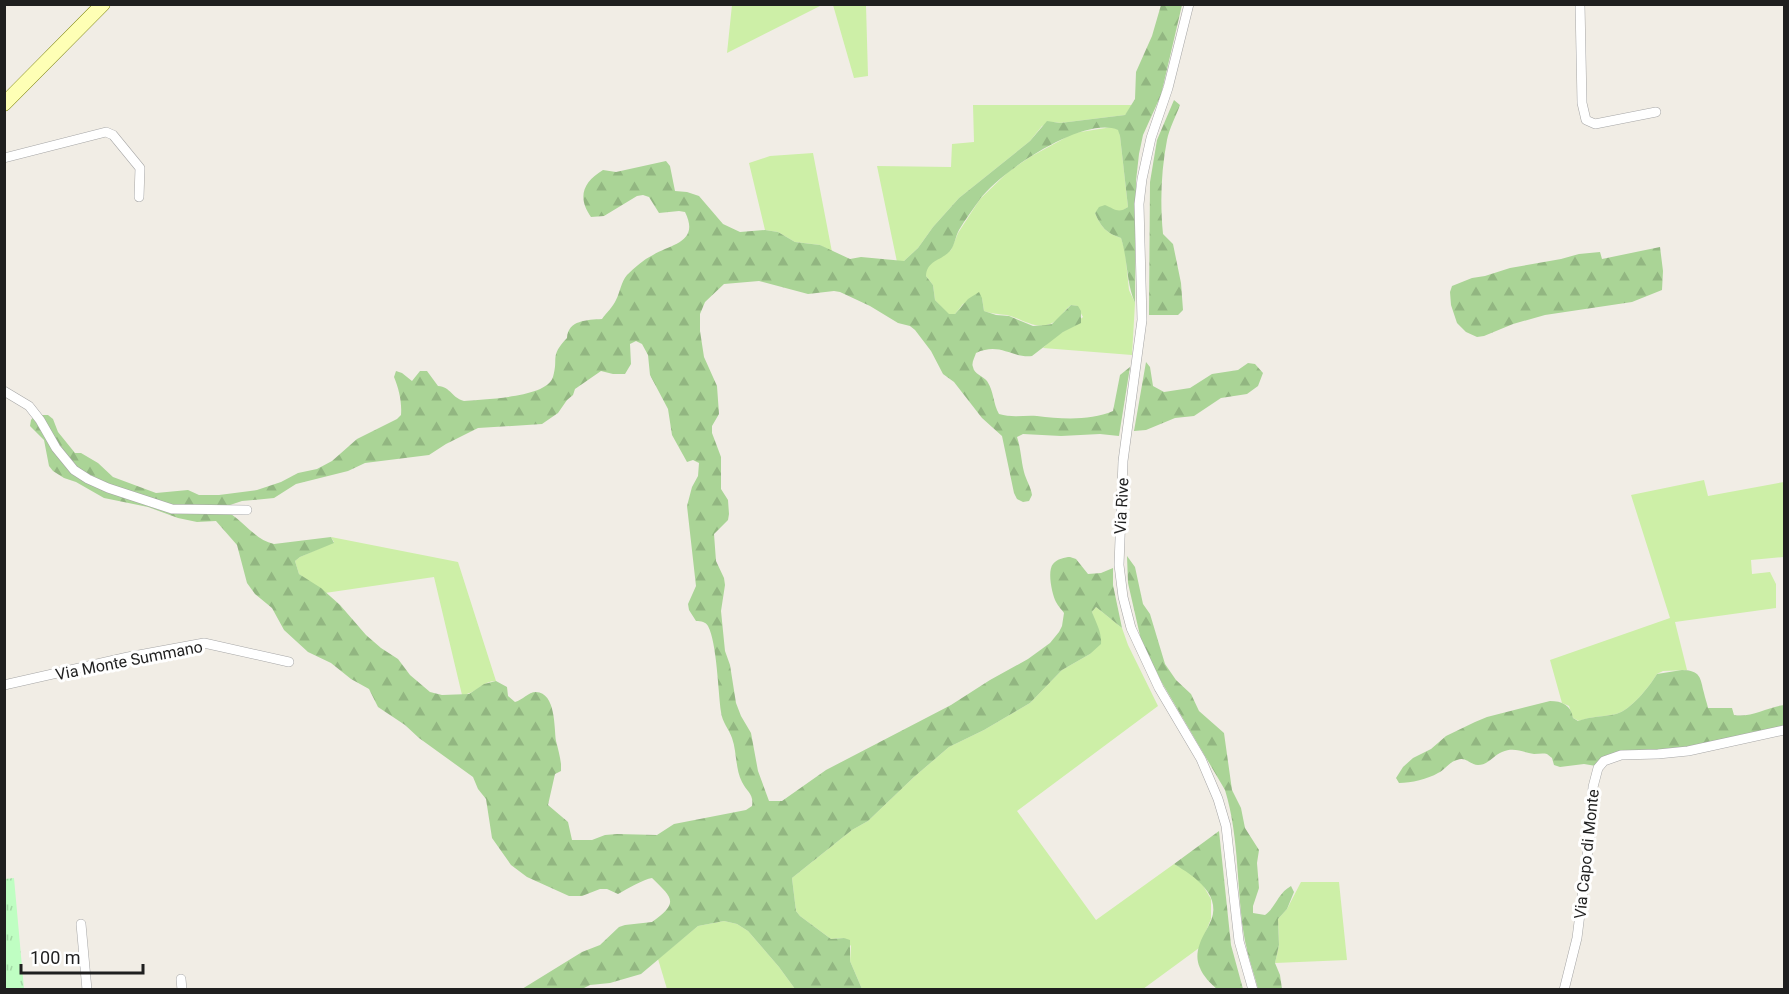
<svg xmlns="http://www.w3.org/2000/svg" width="1789" height="994" viewBox="0 0 1789 994" font-family="Roboto,sans-serif">
<style>
.grass{fill:#cdefa7}
.forest{fill:url(#forest-firs);fill-rule:evenodd}
.park{fill:url(#park-tufts)}
.lines{fill:none;stroke-linecap:round;stroke-linejoin:round}
.street-casing{stroke:#a6a6a6;stroke-width:10}
.secondary-casing{stroke:#747d00;stroke-width:15}
.street{stroke:#fff;stroke-width:9}
.secondary{stroke:#feffb5;stroke-width:14}
.labels{text-anchor:middle;stroke-width:6;stroke-linejoin:round;paint-order:stroke}
.street-label{font-size:16px;fill:#1f1f1f;stroke:#fff}
</style>
<defs>
<pattern id="forest-firs" width="22" height="20" patternUnits="userSpaceOnUse" patternTransform="scale(1.5)"><rect width="22" height="20" fill="#aad496"/><path d="M5 1l3.5 6h-7zM16 11l3.5 6h-7z" fill="#92b681"/></pattern>
<pattern id="park-tufts" width="24" height="20" patternUnits="userSpaceOnUse" patternTransform="scale(1.5)"><rect width="24" height="20" fill="#bffec2"/><path d="M3 7l-1-3M5 7V3M7 7l1-3M15 17l-1-3M17 17v-4M19 17l1-3" fill="none" stroke="#a4d9a6"/></pattern>
</defs>
<rect width="100%" height="100%" fill="#f1ede5"/>
<g class="grass">
<path d="M732,5V4L822,5L727,53Z"/>
<path d="M833,5H866L868,76L854,78Z"/>
<path d="M973,105H1133L1125,115L1060,123L1054,122L1042,126L1030,141L959,198L933,227L918,248L904,261L897,262L877,166L951,167L952,144L974,142Z"/>
<path d="M1112,127L1119,130L1120,136L1128,207L1122,211L1116,212L1111,208L1095,213C1101,227 1106,233 1121,238L1125,251L1129,290L1135,303L1132,355L1043,348C1054,335 1070,329 1083,317L1077,306L1071,305C1064,310 1061,318 1054,322C1038,332 1023,319 1007,315C999,314 992,314 984,311L982,298L963,304L955,314H948L935,300L933,285L926,276V269L930,264L951,250L958,233L980,199L1008,172L1030,157L1074,133Z"/>
<path d="M813,153L832,252L820,245L795,242L778,232L765,230L749,163L770,156Z"/>
<path d="M1704,480L1708,496L1784,482V557L1751,560L1752,574L1770,572L1776,584V608L1675,622L1687,670L1663,671L1657,674C1649,687 1631,710 1616,714C1603,717 1591,716 1579,721L1573,718L1569,706L1562,703L1550,660L1670,618L1631,495Z"/>
<path d="M331,537L458,562L496,681C482,681 476,694 462,695L434,577L325,593L299,574L295,561L300,557L334,542Z"/>
<path d="M1096,607L1122,628L1128,645L1158,706L1017,811L1096,920L1174,864L1191,873L1201,882L1211,899V919L1199,948L1143,989H862L850,961L851,946L844,938L831,939L800,916L796,911L792,878L852,830L868,821L914,777L949,747L984,730L1030,703L1062,670L1090,654L1093,650L1095,625L1092,612Z"/>
<path d="M1301,882H1339L1347,960L1275,963L1279,945L1278,919L1287,909Z"/>
<path d="M724,921L737,924L748,931L779,967L795,989H667L658,959L698,926Z"/>
</g>
<g class="forest">
<path d="M1161,5H1182L1161,95L1143,135L1139,154L1136,181L1135,303C1126,282 1128,260 1121,238C1106,233 1101,227 1095,213L1099,207L1105,205C1115,209 1118,214 1128,207L1120,136L1118,130C1084,115 1000,172 980,199C973,209 965,220 959,230C955,237 955,245 950,251C941,261 927,260 926,276L933,285L935,300L949,314H955L968,299L979,292L982,298L984,311L996,315L1009,316L1033,326L1046,325L1052,324L1071,305L1078,306L1081,311V323L1063,332L1032,356C1011,358 1000,342 976,353C975,357 971,363 973,367C974,374 983,376 987,381C994,391 993,404 999,414C1012,418 1024,415 1037,416C1061,419 1090,421 1113,411L1120,375L1130,367L1119,436L1100,434L1061,436L1023,434L1017,437C1021,449 1021,460 1024,472C1026,480 1031,487 1032,495L1029,501L1023,502L1017,499L1014,493L1002,436L982,418L954,382L943,374L931,351L915,330L910,326L898,323L870,306L840,292L834,291L808,294L759,281L724,284L705,302L700,314V331L704,357L717,386L719,414L712,426V433L721,457V489L728,500L729,514L728,520L714,534L716,561L724,578L725,585L721,611L725,651L730,665L736,703L741,716L751,733L758,771L769,801H782L826,770L951,705L990,680L1028,659L1050,643L1059,632L1062,626L1064,613C1062,610 1058,606 1056,602C1052,594 1047,571 1053,564C1057,559 1065,557 1070,557L1076,559L1088,574L1101,573L1113,568V585L1122,628L1096,607L1092,612C1096,623 1102,632 1101,644L1090,654L1062,670L1030,703L984,730L949,747L914,777L868,821L852,830L792,878L796,911L800,916L831,939L844,938L850,940V961L862,989H795L779,967L748,931L737,924L724,921L698,926L641,974L610,983L590,985L582,989H522L582,952L600,945L619,927L625,925L652,922C680,902 672,898 652,878C644,879 627,889 618,894L607,889H600L582,896H569L527,877L511,865L492,838L486,799L478,789L473,777L419,738L405,725L378,707L369,689L351,679L331,663L308,652L284,630L272,608L255,594L247,583L237,545L216,521L197,522L178,518L148,507L104,498L76,482L64,478L53,471L49,466L44,440L30,426L31,420L35,415H48L53,419L58,432L75,453H81L98,463L113,477L156,493L188,490L199,495H219L257,490L281,482L298,473L317,469L332,461L357,439L397,419L401,415C402,402 399,389 394,377L396,371L402,373L412,381L420,371H427L438,386C451,387 452,398 464,401C483,399 547,398 553,377C559,357 549,357 567,338C568,320 587,320 602,319C606,313 613,307 616,300C620,292 621,282 627,275C635,267 643,260 653,255C672,244 700,242 685,212L679,211L659,213L649,197L643,195L637,196L604,216L591,217C577,197 583,182 603,170L616,172L666,161L670,166L675,191L687,192L699,196L723,224L740,232L765,230L778,232L795,242L820,245L850,259L861,257L904,261L918,248L933,227L959,198L1030,141L1047,121L1060,123L1125,115L1135,99L1136,72L1152,36ZM636,341L642,344L648,355L650,375L668,409L672,435L687,462L693,460L699,463L698,476L692,487L687,506L696,586L688,604L689,610L696,621C701,621 706,622 708,626C717,643 718,691 721,712C722,722 729,729 732,738C737,752 735,768 742,782C747,792 754,794 752,806L746,810L674,824L657,835L617,834L605,835L592,840H572L568,822L548,805L555,774L561,771V764C560,756 558,749 556,741C554,727 556,693 536,692C528,692 523,700 515,702L508,696L507,687L496,681L484,684L469,694L442,695L430,692L410,675L398,659L381,648L366,635L340,605L321,588L299,574L295,561L300,557L334,543L331,537L274,544C256,540 246,524 231,514L230,505L242,501L274,498L296,484L348,471L365,463L429,455L446,444L478,428L542,424L558,413L567,400L573,395L575,389L601,371L613,374H625L631,364L630,344Z"/>
<path d="M1174,100L1180,105C1176,116 1169,129 1167,140C1161,171 1160,203 1163,234L1173,244L1181,283L1183,310L1178,315H1149L1150,182L1157,140Z"/>
<path d="M1660,247L1663,271L1662,290L1632,302L1545,315L1513,324L1484,336L1477,337L1466,332L1457,323L1451,305L1450,292L1452,286L1472,278L1485,276L1510,268L1561,259L1579,254L1600,252L1602,259Z"/>
<path d="M1146,362L1150,367L1153,386L1164,392L1190,388L1212,374L1238,370L1248,363L1255,364L1263,373L1258,386L1247,394L1221,398L1194,416L1175,418L1146,430L1134,431Z"/>
<path d="M1127,556L1135,567L1143,604L1150,614L1165,664L1176,680L1191,694L1199,711L1224,733L1232,790L1241,808L1245,828L1259,850L1257,863L1259,888L1253,906V913L1265,915C1276,907 1278,893 1291,886L1294,892L1287,909L1278,919L1279,945L1275,963L1280,975L1282,989H1258C1254,973 1248,957 1245,941C1236,891 1240,839 1225,790L1161,681L1141,640L1128,583Z"/>
<path d="M1682,670C1701,671 1700,677 1704,693C1705,698 1707,703 1708,708H1732L1734,715C1751,718 1767,707 1784,705V730L1704,747L1627,755L1596,766L1584,764L1560,767L1554,765L1552,758L1547,754C1543,753 1538,754 1534,754C1522,752 1514,747 1502,752C1493,756 1488,765 1478,765C1470,765 1466,756 1457,760C1449,762 1445,770 1438,773C1428,779 1411,783 1399,783L1396,778L1403,767L1413,758L1431,749L1446,736L1475,722L1487,717L1550,701C1562,701 1571,705 1573,718L1578,721C1591,716 1603,717 1616,714C1631,710 1649,687 1657,674Z"/>
<path d="M1219,831L1231,945L1243,989H1217C1211,984 1203,976 1200,968C1193,952 1202,938 1209,925C1225,896 1194,876 1174,864Z"/>
</g>
<path class="park" d="M14,878L24,989H5V879Z"/>
<g class="lines">
<defs>
<g id="street">
<path d="M1189,4L1168,88L1151,138L1142,179L1139,204L1142,320L1123,461L1119,565L1123,597L1131,628L1159,688L1201,759L1218,799L1226,826L1239,941L1253,990"/>
<path d="M1580,4L1582,103L1586,120L1595,124L1656,112"/>
<path d="M4,158L106,132L113,135L140,168L139,197"/>
<path d="M4,391L29,406L40,420L56,448L74,470L88,479L108,488L172,509L247,510"/>
<path d="M4,685L128,657L204,643L289,662"/>
<path d="M81,924L87,990"/>
<path d="M181,979L182,990"/>
<path d="M1564,990L1577,938L1590,833L1593,787L1598,768L1604,761L1621,755L1658,754L1688,751L1784,730"/>
</g>
<path id="secondary" d="M4,104L103,4"/>
</defs>
<use href="#street" class="street-casing"/>
<use href="#secondary" class="secondary-casing"/>
<use href="#street" class="street"/>
<use href="#secondary" class="secondary"/>
</g>
<g class="labels">
<g class="street-label">
<text transform="translate(1121 506) rotate(-87)" y="6">Via Rive</text>
<text transform="translate(129 660) rotate(-11)" y="6">Via Monte Summano</text>
<text transform="translate(1586 854) rotate(-84)" y="6">Via Capo di Monte</text>
</g>
</g>
<rect width="1789" height="994" fill="none" stroke="#1f1f1f" stroke-width="12"/>
<path d="M21 964v9h122v-9" fill="none" stroke="#1f1f1f" stroke-width="3"/>
<text x="30" y="964" font-size="18" fill="#1f1f1f" stroke="#ffffff" stroke-width="4.5" paint-order="stroke">100 m</text>
</svg>
